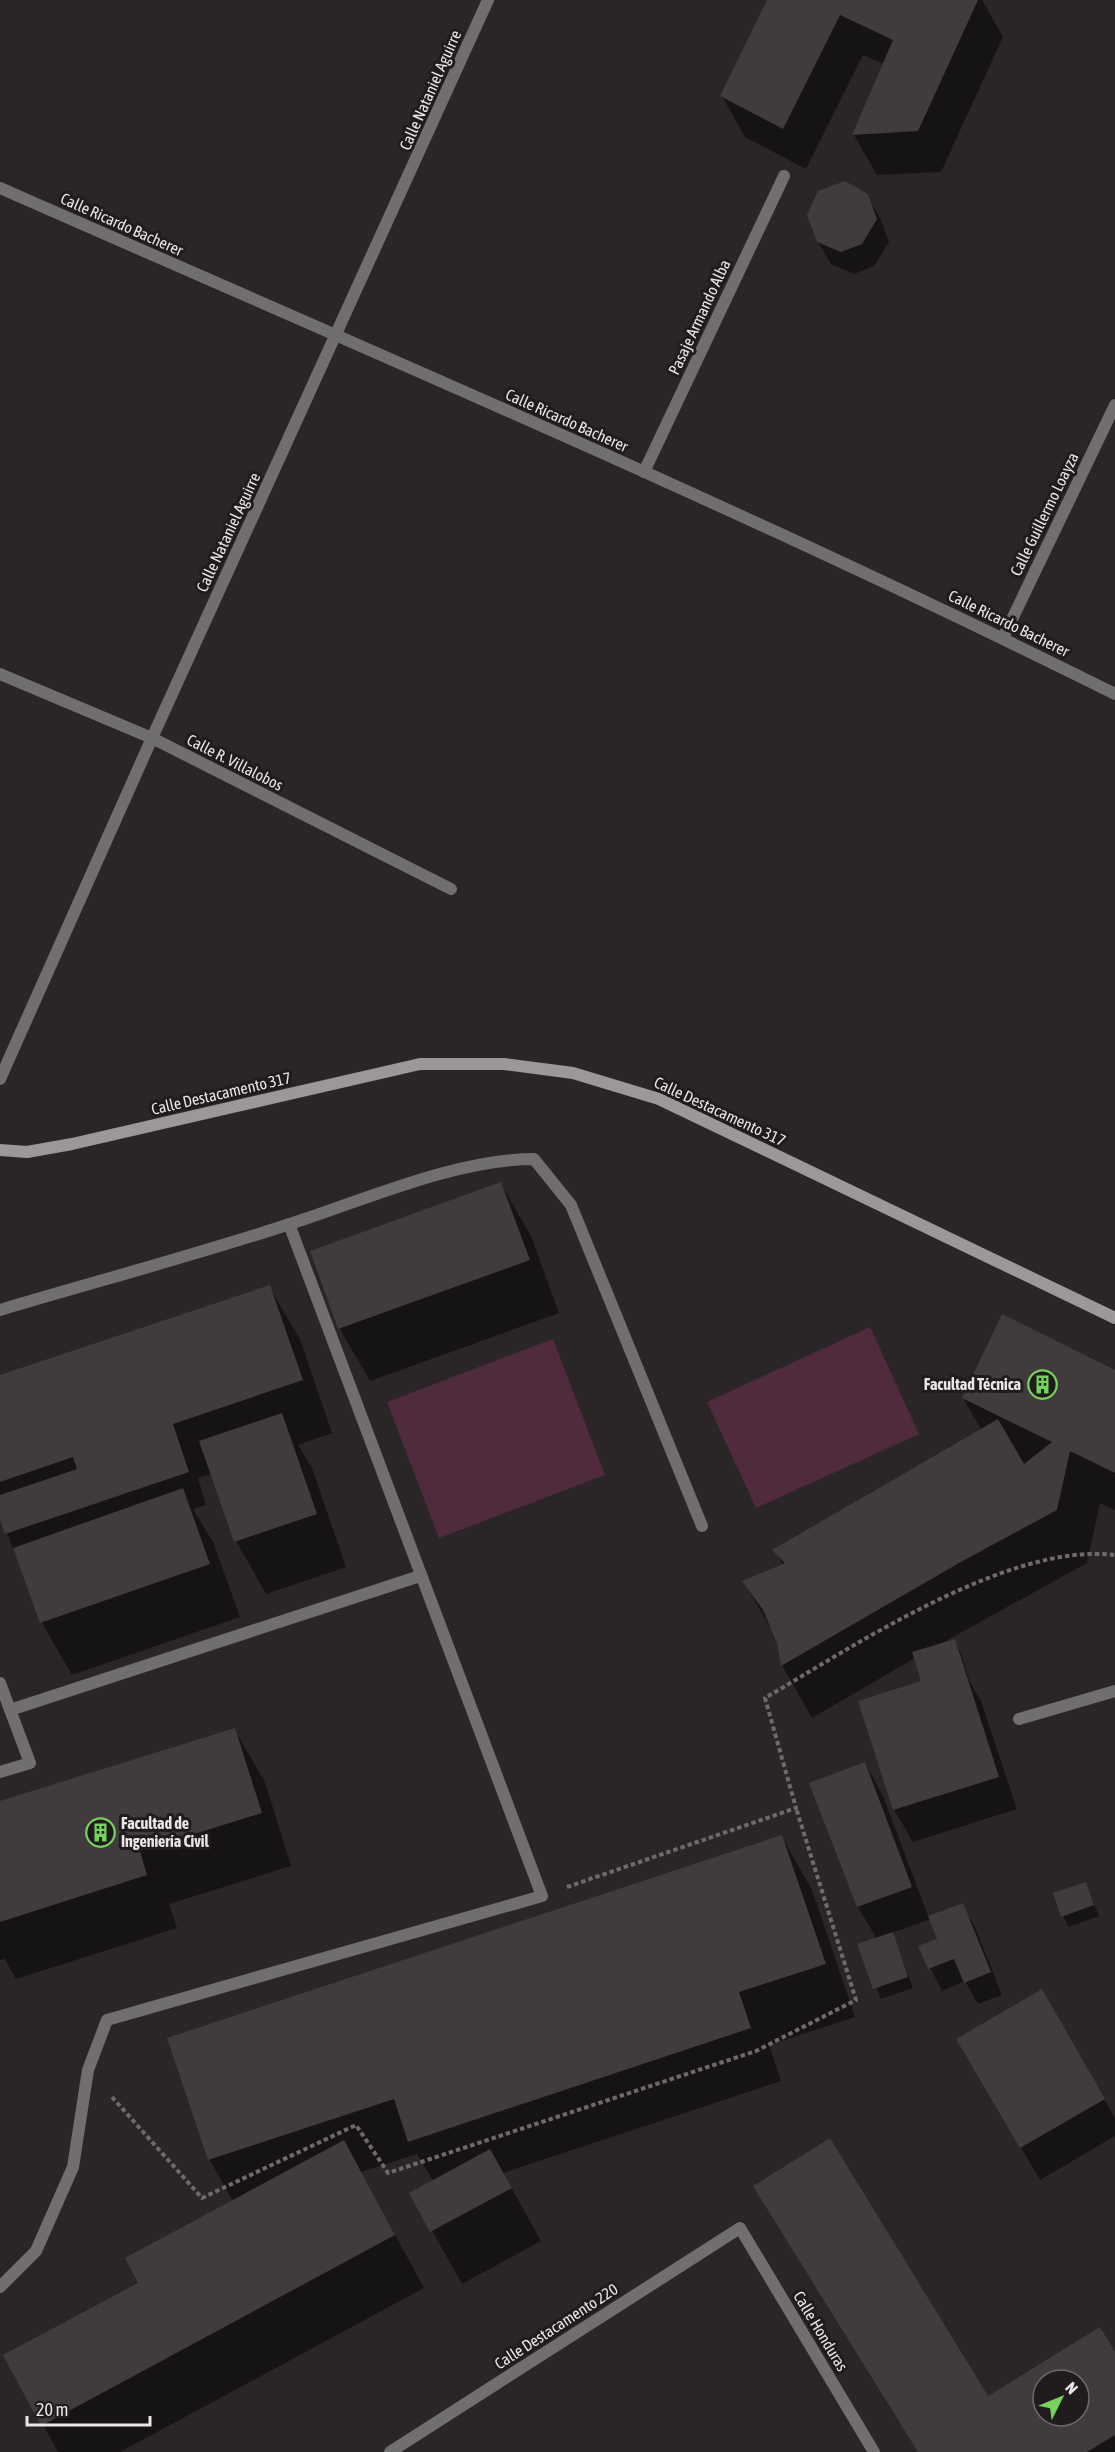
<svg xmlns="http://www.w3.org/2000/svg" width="1115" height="2452" viewBox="0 0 1115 2452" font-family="'Asap Condensed',sans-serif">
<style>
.green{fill:#502b3e}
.shadow{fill:#0007;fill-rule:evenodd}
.building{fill:#413b3d;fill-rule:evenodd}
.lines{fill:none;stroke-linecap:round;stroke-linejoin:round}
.path{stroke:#6e6a6b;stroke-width:4;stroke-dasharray:4.5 3;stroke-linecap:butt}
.lane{stroke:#716e6f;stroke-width:12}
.street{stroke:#716e6f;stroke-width:12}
.secondary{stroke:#9c9799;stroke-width:12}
.labels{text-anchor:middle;stroke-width:6;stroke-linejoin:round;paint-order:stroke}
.street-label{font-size:16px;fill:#e9e6e7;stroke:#201b1d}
.poi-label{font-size:16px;font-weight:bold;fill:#e9e6e7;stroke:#201b1d;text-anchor:end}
</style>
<rect width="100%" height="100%" fill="#2a2527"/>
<g class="green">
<path d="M870,1327L919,1434L756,1508L707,1402Z"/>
<path d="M553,1339L605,1475L439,1538L387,1402Z"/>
</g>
<g class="shadow">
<path d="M768,0H982L1003,37L941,172L877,175L854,135L884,64L863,55L806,169L745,137L722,96Z"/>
<path d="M867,195L880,218L889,242L874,266L854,274L831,264L818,242Z"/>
<path d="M501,1184L531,1236L559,1313L370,1381L340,1329L312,1252Z"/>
<path d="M269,1287L300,1339L332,1433L298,1445L312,1468L346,1567L266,1594L236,1541L212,1474L198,1478L206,1505L193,1509L213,1542L240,1617L72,1675L42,1623L0,1515V1376Z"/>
<path d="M1115,1371V1510L1100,1503L1087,1563L942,1643L954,1641L960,1651L969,1680L981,1701L1017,1809L913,1842L894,1810L860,1702L923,1682L915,1658L812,1718L782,1665L779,1643L744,1582L784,1566L775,1550L981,1429L963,1398Z"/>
<path d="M234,1729L265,1782L291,1866L169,1904L177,1928L16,1979L5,1959L0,1960V1803Z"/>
<path d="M865,1763L883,1796L929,1918L962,1905L975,1927L1002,1995L978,2004L965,1981L942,1991L920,1947L939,1940L931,1919L892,1933L913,1988L881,1999L859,1945L877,1939L858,1907L811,1784Z"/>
<path d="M782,1837L812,1890L855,2017L769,2045L781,2081L503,2173L541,2241L462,2284L411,2193L433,2181L417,2154L361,2172L424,2288L120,2452H58L43,2425L140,2283L233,2201L209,2159Z"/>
<path d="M1085,1884L1099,1916L1069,1927L1063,1916Z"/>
<path d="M1041,1991L1115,2118V2136L1040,2180L958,2040Z"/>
<path d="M1115,2355V2452H918L988,2398ZM1043,2380H1079V2416H1043Z"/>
</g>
<g class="building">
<path d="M767,0H978L918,131L852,135L893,40L840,15L783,129L720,96Z"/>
<path d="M845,181L868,194L877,219L862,244L841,252L817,242L807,215L818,191Z"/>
<path d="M501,1182L530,1260L338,1329L310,1251Z"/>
<path d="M270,1285L303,1380L173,1424L189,1472L5,1534L0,1520V1495L77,1469L73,1457L0,1482V1375Z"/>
<path d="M1002,1314L1115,1370V1473L1070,1451L1057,1510L959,1563L781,1666L777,1643L763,1610L742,1581L785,1563L772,1550L998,1419L1024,1464L1052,1442L962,1398Z"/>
<path d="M282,1413L317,1514L234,1542L199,1441Z"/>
<path d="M183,1488L210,1564L40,1623L13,1548Z"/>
<path d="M955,1639L999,1777L893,1810L858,1701L921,1681L912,1652Z"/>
<path d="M235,1728L262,1813L140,1851L147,1875L0,1922V1801Z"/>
<path d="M865,1762L912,1887L857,1907L809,1783Z"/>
<path d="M782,1835L826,1964L739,1992L751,2028L408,2142L394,2099L208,2160L167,2038Z"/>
<path d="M1086,1882L1094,1905L1061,1917L1053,1893Z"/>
<path d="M963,1903L991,1972L964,1983L954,1959L928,1969L918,1946L937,1939L928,1916Z"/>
<path d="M893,1932L908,1977L873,1989L857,1944Z"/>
<path d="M1042,1989L1105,2099L1020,2148L956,2039Z"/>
<path d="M830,2138L988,2396L1100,2327L1115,2352V2435L1087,2452H918L753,2186ZM1043,2380H1079V2416H1043Z"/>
<path d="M344,2140L395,2235L41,2426L3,2355L138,2283L125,2258Z"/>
<path d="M490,2149L512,2188L430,2232L409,2193Z"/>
</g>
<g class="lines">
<g class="path">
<path d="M567,1887L796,1808L765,1698C856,1645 1009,1542 1115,1555"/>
<path d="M112,2097L202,2198L356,2125L388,2173L756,2051L856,2000L796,1808"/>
</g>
<g class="lane">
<path d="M0,1310C97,1281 196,1255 293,1223C367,1199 457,1159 534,1159L571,1205L702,1526"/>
<path d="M0,1683L30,1763L0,1772"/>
<path d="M10,1710L420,1576"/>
<path d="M1019,1719L1115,1691"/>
<path d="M0,2287L36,2251L73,2167L88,2070L107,2020L542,1896L289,1224"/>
</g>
<g class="street">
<path d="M0,188C373,352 750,512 1115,694"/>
<path d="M644,472L784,176"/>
<path d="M1003,638L1115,405"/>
<path d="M0,674L152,738L451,889"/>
<path d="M0,1079L152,738L488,0"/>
<path d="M390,2452L740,2228L874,2452"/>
</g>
<path class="secondary" d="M0,1150L27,1152L72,1144L420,1064H504L573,1073L659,1099L1115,1318"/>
</g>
<defs>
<symbol id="building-ring" viewBox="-11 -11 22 22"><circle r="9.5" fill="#201b1d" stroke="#75d25b" stroke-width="1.5"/><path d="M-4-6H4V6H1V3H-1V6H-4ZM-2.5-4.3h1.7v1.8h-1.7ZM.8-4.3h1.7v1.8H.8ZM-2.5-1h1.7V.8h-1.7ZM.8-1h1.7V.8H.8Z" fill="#75d25b"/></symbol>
</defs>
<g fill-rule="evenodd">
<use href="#building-ring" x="1026" y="1368" width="33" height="33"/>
<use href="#building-ring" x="84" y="1816" width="33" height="33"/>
</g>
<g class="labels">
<g class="street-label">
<text transform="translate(430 90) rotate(-66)" y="6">Calle Nataniel Aguirre</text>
<text transform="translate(122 224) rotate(24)" y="6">Calle Ricardo Bacherer</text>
<text transform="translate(699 317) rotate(-65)" y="6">Pasaje Armando Alba</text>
<text transform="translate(567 420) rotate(24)" y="6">Calle Ricardo Bacherer</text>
<text transform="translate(1044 514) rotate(-64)" y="6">Calle Guillermo Loayza</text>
<text transform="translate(228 532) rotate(-65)" y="6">Calle Nataniel Aguirre</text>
<text transform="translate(1009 623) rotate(26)" y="6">Calle Ricardo Bacherer</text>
<text transform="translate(235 762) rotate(27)" y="6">Calle R. Villalobos</text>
<text transform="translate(221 1093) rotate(-13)" y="6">Calle Destacamento 317</text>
<text transform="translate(720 1111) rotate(25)" y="6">Calle Destacamento 317</text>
<text transform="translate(556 2326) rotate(-33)" y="6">Calle Destacamento 220</text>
<text transform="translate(821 2331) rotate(59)" y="6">Calle Honduras</text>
</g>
<g class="poi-label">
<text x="1021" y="1390">Facultad Técnica</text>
<text x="121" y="1829" text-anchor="start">Facultad de<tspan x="121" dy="18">Ingeniería Civil</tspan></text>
</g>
</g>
<g transform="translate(1061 2398) rotate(47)"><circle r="28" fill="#201b1d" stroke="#706c6e" stroke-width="1.5"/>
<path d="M0-4.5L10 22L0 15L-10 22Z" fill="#75d25b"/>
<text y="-9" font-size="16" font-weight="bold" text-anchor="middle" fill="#e9e6e7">N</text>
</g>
<path d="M27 2416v9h123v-9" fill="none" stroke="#e9e6e7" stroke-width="3"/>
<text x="36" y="2416" font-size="18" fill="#e9e6e7" stroke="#201b1d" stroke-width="4.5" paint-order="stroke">20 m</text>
</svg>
